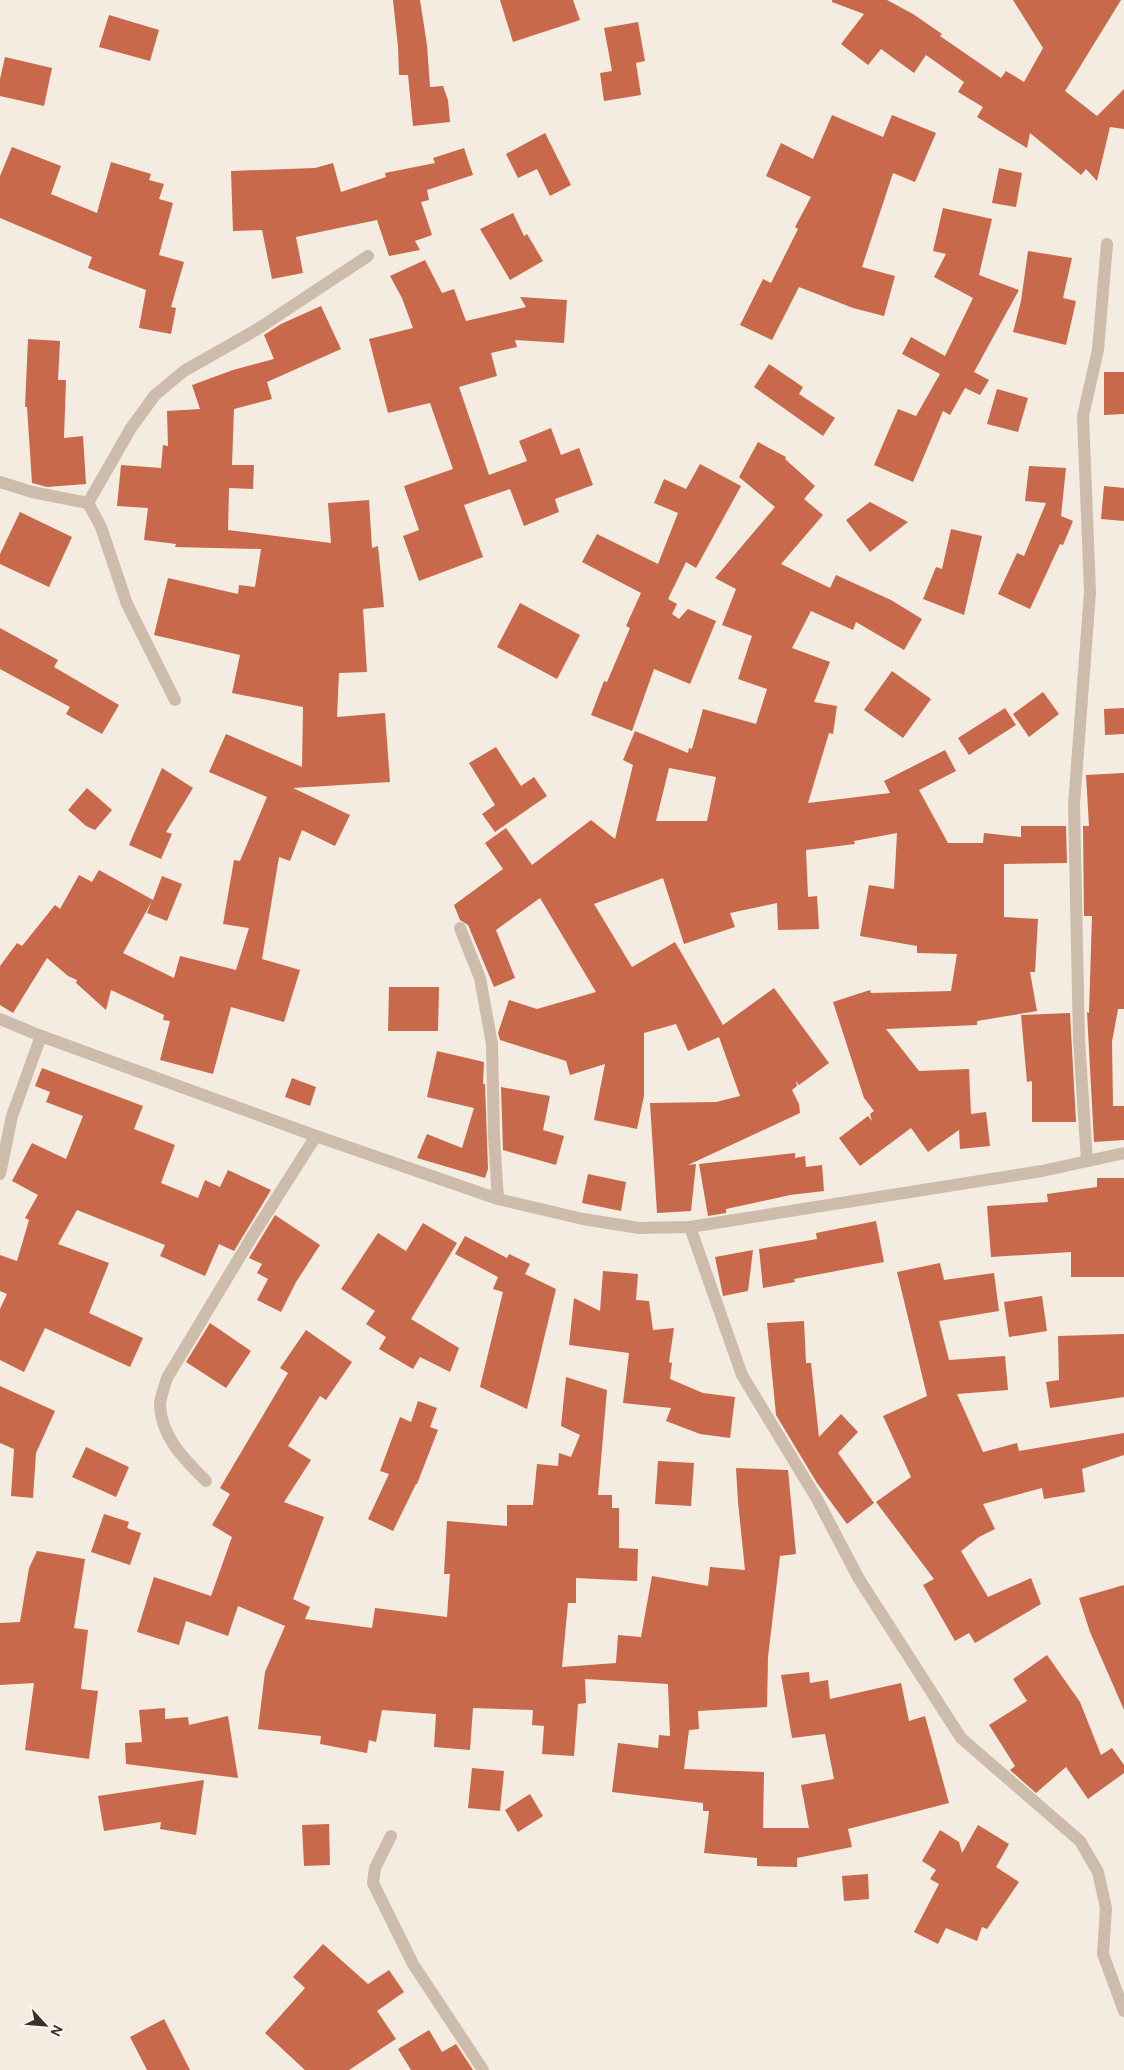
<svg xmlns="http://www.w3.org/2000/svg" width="1124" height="2070" viewBox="0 0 1124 2070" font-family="'DM Sans',sans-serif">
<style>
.building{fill:#c8694b;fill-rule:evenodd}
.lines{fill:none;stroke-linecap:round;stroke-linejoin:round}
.minor{stroke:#cdbbac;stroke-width:12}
</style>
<rect width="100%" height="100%" fill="#f4ebe1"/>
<g class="building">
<path d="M393,0H420L427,45L430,87L443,86L448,100L450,122L413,126L408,75H399L398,47Z"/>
<path d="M500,0H573L580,20L513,42Z"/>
<path d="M832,0H887L913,14L942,34L940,36L1001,78L1006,71L1024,82L1043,48L1013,0H1121L1065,91L1097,116L1124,89V129L1110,127L1097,181L1086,169L1081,175L1030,133L1027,148L977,117L983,107L958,92L964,82L926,55L914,73L881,49L868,65L841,44L864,14L832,2Z"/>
<path d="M109,15L159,30L150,61L99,47Z"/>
<path d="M638,22L645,61L636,63L641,95L604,101L600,73L612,71L604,28Z"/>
<path d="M5,57L52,68L44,106L0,96V79Z"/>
<path d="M832,115L883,137L892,115L936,133L915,182L893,173L862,267L895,276L884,316L853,308L799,287L772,340L740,325L763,279L771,283L798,229L795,227L811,197L766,176L781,143L813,159Z"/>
<path d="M545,133L571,185L550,196L537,169L518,178L506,154Z"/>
<path d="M12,147L61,166L51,194L97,213L111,162L151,174L149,180L164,184L159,199L173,203L159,255L184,262L171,307L176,308L171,334L139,328L146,290L88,268L92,257L0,218V176Z"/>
<path d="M464,148L473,175L427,190L429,200L421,202L432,235L415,241L420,250L389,256L377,220L296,237L303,273L272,279L262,230L233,231L231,171L315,168L333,163L341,192L386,177L385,173L435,163L433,158Z"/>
<path d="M999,168L1022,173L1016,207L992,203Z"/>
<path d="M943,208L992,219L979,275L1019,290L974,372L989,380L980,395L965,388L950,415L943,411L913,482L874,465L898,409L916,416L940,374L902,354L911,337L945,356L973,298L934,277L946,254L933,251Z"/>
<path d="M513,213L524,236L527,234L543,261L510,280L480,229Z"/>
<path d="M1028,251L1072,258L1063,298L1076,301L1066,345L1013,332L1021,301Z"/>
<path d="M425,260L442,293L454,289L466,321L526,307L520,297L567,300L564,343L515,340L517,347L491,353L497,376L459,387L489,475L527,461L519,441L551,428L561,455L579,448L593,485L555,499L559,512L524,526L510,489L464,505L483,557L419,581L403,536L419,530L404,486L453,469L430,403L388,413L369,339L413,328L402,298L390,276Z"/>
<path d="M321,306L341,349L267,382L272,399L234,409L232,465H254L253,489L229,488L228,530L331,543L328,503L369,500L372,548L378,546L384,607L363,609L367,672L339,673L337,717L385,713L390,782L293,788L350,815L335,846L302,830L290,861L279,857L262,959L300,970L284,1022L231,1007L213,1074L160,1060L170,1021L163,1020L164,1015L111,990L106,1010L76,983L77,980L68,976L47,958L13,1013L0,1005V966L17,943L22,946L55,905L60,909L79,875L92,882L99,870L153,900L162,876L182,884L167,921L147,913L152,901L123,953L174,978L180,956L236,970L249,928L223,924L234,860L240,861L267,797L209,772L226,734L302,767L303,707L232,693L240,655L154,635L168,578L238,594L239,585L255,587L261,549L175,547L176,544L144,540L148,508L117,506L121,465L161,468L163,445L168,446L167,411L200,409L192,385L233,370L274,359L264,335L281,324Z"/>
<path d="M28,339L60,341L58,380H66L64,438L83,436L86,484L47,487L32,483L27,407H25Z"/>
<path d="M769,364L803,387L799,394L835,418L823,436L754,387Z"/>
<path d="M1104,372H1124V414L1104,415Z"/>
<path d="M997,389L1028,398L1018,432L987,424Z"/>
<path d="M758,442L786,457L785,459L815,486L804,499L823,515L781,564L830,588L836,575L891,600L922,619L904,650L856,622L853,630L811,611L792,648L830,662L814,702L837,706L833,734L829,733L808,803L890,793L884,781L945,750L956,771L919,790L948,843H983L984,833L1021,837V826H1066L1067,863L1004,864V917L1038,919L1035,972H1030L1037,1011L977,1021V1025L886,1029L919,1071L969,1069L971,1114L986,1112L990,1146L960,1149L959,1130L928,1152L911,1128L860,1166L839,1138L868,1116L872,1121L870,1114L874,1111L864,1098L833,1002L870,990L871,993L951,991L957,954L917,953V946L860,936L869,885L894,889L897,833L854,841L855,844L806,850L808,897L817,896L819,929L778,930L777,903L730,913L735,927L684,944L663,878L594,904L632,967L675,942L723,1025L774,988L829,1063L799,1085L796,1081L797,1086L792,1090L799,1104L800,1113L688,1165L696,1164L691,1211L657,1213L650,1103L716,1102L740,1096L719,1037L688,1051L676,1024L644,1033V1096L637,1129L594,1120L605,1064L570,1075L566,1061L500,1040L498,1033L509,1000L537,1009L596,992L540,898L496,930L515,978L494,987L468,925L460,920L454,905L503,869L485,843L506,828L532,865L591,820L615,839L633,765L623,760L635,731L688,753L689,748L692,749L703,709L756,724L767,689L738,679L752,636L722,625L736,589L715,578L775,507L739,477ZM669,768L716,777L707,821H656Z"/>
<path d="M700,464L741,486L696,568L686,562L668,599L677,604L672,614L679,619L688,609L716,621L690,684L654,669L632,731L591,715L604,681L607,682L630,628L626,626L641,593L582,562L597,534L658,564L678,513L654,503L664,479L686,489Z"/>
<path d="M1029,466L1066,468L1061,516L1073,521L1063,545L1060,544L1030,609L998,594L1017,553L1024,556L1046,503L1025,501Z"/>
<path d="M1104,486L1124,488V521L1101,519Z"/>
<path d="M870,502L908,522L870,552L846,520Z"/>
<path d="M20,512L72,537L49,587L0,564V554Z"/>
<path d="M951,529L982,536L964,615L923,599L936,567L942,569Z"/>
<path d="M520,603L580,635L557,679L497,647Z"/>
<path d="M0,628L58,660L54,667L119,705L102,734L66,714L70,707L0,669Z"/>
<path d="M892,671L931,699L903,738L864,710Z"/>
<path d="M1043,692L1059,714L1029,737L1013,714Z"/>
<path d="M1005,708L1016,725L969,755L958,738Z"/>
<path d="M1124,708V734L1105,735L1104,709Z"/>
<path d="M496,747L521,786L534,777L547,796L495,832L482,814L495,805L469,763Z"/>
<path d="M162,768L193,788L166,832L172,834L161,859L129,845Z"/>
<path d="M1124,773V1009H1118L1112,1042L1113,1106H1124V1140L1094,1142L1087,1012L1089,1013L1092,916H1084L1083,826H1089L1086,775Z"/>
<path d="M87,788L112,810L95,830L86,826L68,810Z"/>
<path d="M389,987H439L438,1031H388Z"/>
<path d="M1070,1013L1076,1122H1032V1081L1027,1082L1021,1015Z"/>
<path d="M437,1051L484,1062L483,1084H485L488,1169L485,1178L417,1158L427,1134L462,1148L474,1108L427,1097Z"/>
<path d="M42,1068L143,1106L134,1129L175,1145L161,1183L198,1198L205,1180L220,1187L228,1170L271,1190L234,1251L219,1244L205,1276L160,1256L165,1245L77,1210L58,1244L109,1263L89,1313L143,1338L130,1367L45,1328L24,1372L0,1360V1309L7,1294L0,1291V1255L17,1261L29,1220L25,1218L38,1195L12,1181L32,1143L66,1159L83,1116L46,1102L50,1092L35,1086Z"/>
<path d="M292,1078L316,1087L310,1106L285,1097Z"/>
<path d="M501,1087L550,1096L543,1130L564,1136L556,1165L503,1150Z"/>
<path d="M795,1153V1158L805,1156L806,1167L822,1165L824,1191L790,1195L726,1209V1213L708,1216L699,1164Z"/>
<path d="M588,1174L626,1182L621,1211L582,1203Z"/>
<path d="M1097,1178H1124V1277H1071V1252L991,1257L987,1206L1048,1202L1047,1194L1097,1187Z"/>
<path d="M275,1215L320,1245L296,1282L281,1312L257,1300L268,1279L257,1273L262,1264L249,1258Z"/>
<path d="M876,1221L884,1262L794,1279L795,1282L763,1288L759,1249L817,1239L816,1233Z"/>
<path d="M423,1223L457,1243L411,1319L459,1348L450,1372L420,1357L413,1369L379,1349L386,1337L366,1324L375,1311L341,1289L378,1233L406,1251Z"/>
<path d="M465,1236L507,1258L509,1254L530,1264L525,1274L556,1289L527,1409L480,1387L503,1292L493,1289L498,1277L455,1254Z"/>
<path d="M753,1250L748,1291L723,1296L715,1257Z"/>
<path d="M940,1263L944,1280L994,1273L999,1311L939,1321L949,1360L1005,1356L1008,1390L957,1394L983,1452L1017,1443L1019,1451L1124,1433V1455L1082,1469L1085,1492L1044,1499L1042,1488L983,1504L995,1529L979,1537L961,1551L988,1597L1031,1578L1041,1604L975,1643L969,1633L955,1641L923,1585L934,1579L876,1502L911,1477L883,1416L927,1396L897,1272Z"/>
<path d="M603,1271L638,1274L636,1300L649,1301L653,1330L674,1328L669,1362L672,1363L670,1379L703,1393L735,1397L730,1438L700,1434L666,1421L671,1408L623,1403L629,1353L569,1345L574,1298L600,1311Z"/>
<path d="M1042,1296L1047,1331L1009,1337L1004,1302Z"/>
<path d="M804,1321L806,1363H811L819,1437L841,1414L858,1432L838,1453L874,1503L847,1524L817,1483L776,1415L767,1323Z"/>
<path d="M210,1323L251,1351L226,1388L186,1362Z"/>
<path d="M306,1330L352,1362L326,1400L320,1396L288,1446L311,1460L284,1502L324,1517L293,1599L310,1607L305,1619L372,1628L375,1608L447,1617L450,1574H444L447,1521L507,1526V1505H533L537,1464L558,1466L559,1453L571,1457L580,1435L561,1426L566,1377L607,1390L598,1495H612V1508H619V1548L638,1549L637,1581L576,1578V1603H568L562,1667L616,1663L618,1635L641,1637L652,1576L708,1586L710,1567L745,1570L738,1502L736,1468L788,1470L796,1554L780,1556L768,1657L767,1707L698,1711L699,1729L689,1730L684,1769L764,1772L763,1828H809L801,1785L834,1779L825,1734L792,1738L781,1675L809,1672L810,1683L828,1680L830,1699L901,1683L909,1721L925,1716L949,1803L848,1829L852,1847L797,1858V1867L757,1866V1858L704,1853L709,1811H703V1803L612,1792L618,1743L658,1748L659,1735L670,1736L668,1684L585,1679L586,1703L578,1704L574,1756L542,1754L544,1726L532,1725L533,1710L473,1708L470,1750L434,1747L436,1714L382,1710L376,1742L369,1740L367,1753L320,1744L321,1736L258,1729L265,1672L285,1626L238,1606L228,1636L186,1621L179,1645L137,1632L154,1577L211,1596L232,1537L212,1525L230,1494L220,1488L288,1373L280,1368Z"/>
<path d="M1124,1334V1397L1050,1408L1046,1382L1059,1380L1058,1336Z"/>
<path d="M0,1386L55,1411L36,1453L33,1498L11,1496L14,1449L0,1443Z"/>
<path d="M418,1401L437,1408L430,1427L438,1430L417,1484H416L393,1531L368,1519L389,1474L380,1471L400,1417L411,1422Z"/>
<path d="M86,1447L129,1467L116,1497L72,1477Z"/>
<path d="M658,1461L694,1463L691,1506L655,1504Z"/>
<path d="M104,1514L129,1522L127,1528L141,1533L130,1565L91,1552Z"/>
<path d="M37,1551L85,1559L74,1628L88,1630L81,1689L98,1691L89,1759L25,1750L34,1683L0,1685V1623L20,1622L29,1568Z"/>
<path d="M1124,1585V1710L1090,1632L1079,1598Z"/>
<path d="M1047,1655L1080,1702L1101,1755L1112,1748L1124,1765V1773L1088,1799L1066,1767L1036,1793L1010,1770L1015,1766L989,1725L1027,1701L1013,1679Z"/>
<path d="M165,1708V1719L188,1717L189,1725L228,1716L238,1778L126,1764L125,1743L142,1742L139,1710Z"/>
<path d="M472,1768L504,1771L500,1811L468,1808Z"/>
<path d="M204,1780L196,1835L160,1829L161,1822L104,1831L98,1796Z"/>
<path d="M530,1794L543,1816L518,1832L505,1810Z"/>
<path d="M329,1824L330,1865L304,1866L302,1825Z"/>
<path d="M978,1825L1009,1844L996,1867L1019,1882L987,1929L982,1927L977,1941L946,1928L938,1944L914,1932L939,1884L930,1879L936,1870L922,1861L940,1830L959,1842L962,1853Z"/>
<path d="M868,1874L869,1899L844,1901L842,1876Z"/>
<path d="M323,1944L368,1984L389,1970L404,1992L377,2011L396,2039L349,2070H305L265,2033L305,1988L293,1977Z"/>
<path d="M164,2019L190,2070H147L130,2037Z"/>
<path d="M429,2030L442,2052L456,2044L473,2070H411L398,2049Z"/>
</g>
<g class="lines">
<g class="minor">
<path d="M0,482L32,492L88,503L101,527L127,604L175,700"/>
<path d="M88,503L131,428L155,395L184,371L256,330L368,256"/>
<path d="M460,928L480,978L492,1044L494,1137L498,1199"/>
<path d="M0,1019L41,1036L316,1136L498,1199L583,1219L639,1228L690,1227L1042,1171L1124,1153"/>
<path d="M1087,1161L1079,1040L1074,805L1090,592L1083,416L1098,350L1107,244"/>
<path d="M0,1174L12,1116L41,1036"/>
<path d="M690,1227L742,1375L817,1499L859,1579L961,1738L1080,1841L1098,1872L1106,1908L1103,1954L1124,2011"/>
<path d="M206,1481C185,1460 161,1437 160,1405C160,1397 165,1386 167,1378L253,1235L316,1136"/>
<path d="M391,1836L375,1868L373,1883L413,1964L483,2070"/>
</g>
</g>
<g transform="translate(45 2025) rotate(116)" stroke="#fbf5ee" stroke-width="4" paint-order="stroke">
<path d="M0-4L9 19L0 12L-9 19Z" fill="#3b302b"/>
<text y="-8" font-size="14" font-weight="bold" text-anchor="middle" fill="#3b302b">N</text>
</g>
</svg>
